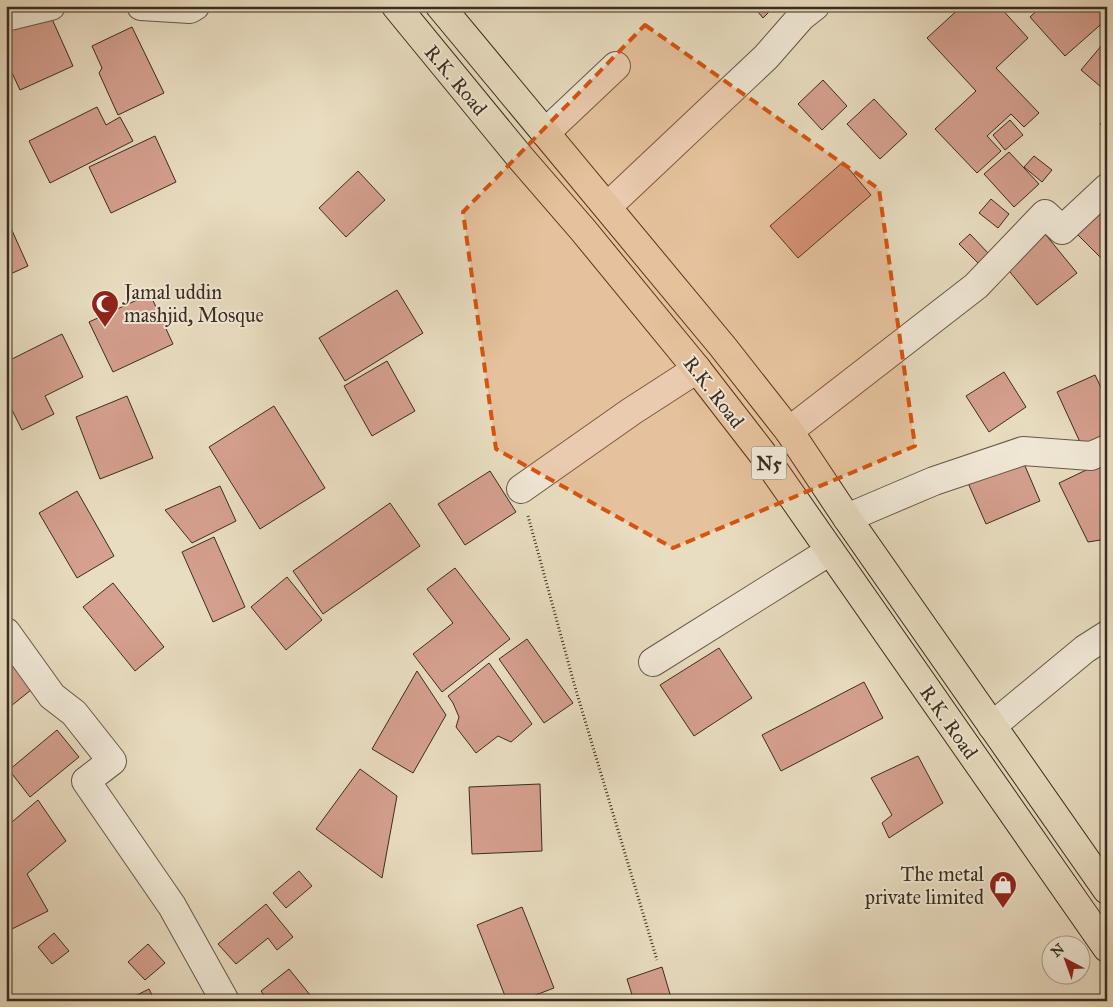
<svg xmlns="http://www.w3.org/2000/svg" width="1113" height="1007" viewBox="0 0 1113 1007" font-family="'IM FELL Great Primer',serif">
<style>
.building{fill:#d5a08f;stroke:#3a2c1f}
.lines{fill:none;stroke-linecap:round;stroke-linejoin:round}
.minor-casing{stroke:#665848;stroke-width:30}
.trunk-casing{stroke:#3a2c1f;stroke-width:30}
.path{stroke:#3a2c1f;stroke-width:3;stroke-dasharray:1 2.5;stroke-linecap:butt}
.minor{stroke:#f1e9d7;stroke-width:28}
.trunk{stroke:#e9ddc1;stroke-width:28}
.marked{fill:#d7540e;fill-opacity:0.2;stroke:#d7540e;stroke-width:4;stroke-dasharray:10 6;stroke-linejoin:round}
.labels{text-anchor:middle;stroke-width:4;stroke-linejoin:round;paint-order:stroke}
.shield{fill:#f1e9d7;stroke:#716556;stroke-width:1}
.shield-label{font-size:19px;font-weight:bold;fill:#3a2c1f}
.street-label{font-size:20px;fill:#3a2c1f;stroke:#f1e9d7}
.poi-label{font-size:20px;fill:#3a2c1f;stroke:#f1e9d7;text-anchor:start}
</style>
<rect width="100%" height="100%" fill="#e9ddc1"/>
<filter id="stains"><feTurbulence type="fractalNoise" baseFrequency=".004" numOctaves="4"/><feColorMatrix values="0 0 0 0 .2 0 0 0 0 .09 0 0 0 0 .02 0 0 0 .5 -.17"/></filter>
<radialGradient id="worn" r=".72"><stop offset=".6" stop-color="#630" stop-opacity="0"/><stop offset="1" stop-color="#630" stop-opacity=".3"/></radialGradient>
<g class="building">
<path d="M753,6H775L763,18Z"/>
<path d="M962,6H999L1028,38L996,68L1039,113L1024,127L1011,114L987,136L1001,151L977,173L935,129L976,91L927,38Z"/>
<path d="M1042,6H1096L1107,19L1065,56L1030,17Z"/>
<path d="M52,19L73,66L20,90L6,60V25Z"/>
<path d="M132,27L164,93L118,115L99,73L102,68L92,46Z"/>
<path d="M1107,39V92L1081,70Z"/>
<path d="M823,80L847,106L822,130L798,104Z"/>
<path d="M6,89L11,103L6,105Z"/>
<path d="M874,99L907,134L880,159L847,124Z"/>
<path d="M97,107L106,125L120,117L133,141L50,183L29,141Z"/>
<path d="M1107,117V131L1100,124Z"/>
<path d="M1010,120L1023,135L1005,150L993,135Z"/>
<path d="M155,136L176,182L111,213L89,167Z"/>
<path d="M1009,152L1039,184L1014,207L984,174Z"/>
<path d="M1034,156L1052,170L1042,182L1024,167Z"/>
<path d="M843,162L871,195L798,258L770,226Z"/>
<path d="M358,171L385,200L346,237L319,208Z"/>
<path d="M991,199L1009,214L998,228L979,213Z"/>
<path d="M1107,202V264L1076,233Z"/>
<path d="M10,226L28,266L6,276V228Z"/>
<path d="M1041,229L1077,273L1037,305L1001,261Z"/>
<path d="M970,234L988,253L978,263L959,244Z"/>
<path d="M397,290L423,333L345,381L319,338Z"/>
<path d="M150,294L173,344L113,372L89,322Z"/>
<path d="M62,334L83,377L45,396L54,414L22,430L6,398V362Z"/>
<path d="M387,361L415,411L372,436L344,386Z"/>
<path d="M1004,372L1026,407L989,432L966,396Z"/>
<path d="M1095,375L1107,400V442L1085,453L1057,392Z"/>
<path d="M127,396L153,458L100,479L76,417Z"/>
<path d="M274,406L325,488L260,529L209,447Z"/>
<path d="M1022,459L1040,501L986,524L968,483Z"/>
<path d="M1103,462L1107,470V539L1088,542L1059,483Z"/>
<path d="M490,471L516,512L465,545L438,504Z"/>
<path d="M220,486L236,521L192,543L165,510Z"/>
<path d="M77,491L114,556L77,578L39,513Z"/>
<path d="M390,503L420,546L323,614L293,571Z"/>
<path d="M214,537L245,607L213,622L182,552Z"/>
<path d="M455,568L510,639L442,692L413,654L453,623L427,589Z"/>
<path d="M287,577L322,620L286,650L251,607Z"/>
<path d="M113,583L164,647L135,671L83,607Z"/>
<path d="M527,639L573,703L544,723L499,659Z"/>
<path d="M719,648L752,698L694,736L660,685Z"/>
<path d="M20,656L41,682L6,710V666Z"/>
<path d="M489,663L532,724L511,742L498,736L476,753L456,727L459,717L453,703L448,696Z"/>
<path d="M417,671L446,715L413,773L372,749Z"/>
<path d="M864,682L883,718L781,771L762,735Z"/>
<path d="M57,730L79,757L30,797L9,770Z"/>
<path d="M918,756L943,803L889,838L882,823L892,815L871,778Z"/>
<path d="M360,769L397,796L382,878L316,829Z"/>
<path d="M540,784L542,851L472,854L469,787Z"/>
<path d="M38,800L66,841L27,874L48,911L6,932V827Z"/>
<path d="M299,871L312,886L286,908L273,893Z"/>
<path d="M266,904L293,937L277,950L268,938L236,964L218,944Z"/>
<path d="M522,907L554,988L520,1001H507L477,925Z"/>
<path d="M54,933L69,951L52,964L38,947Z"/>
<path d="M148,944L165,963L145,980L128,962Z"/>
<path d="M662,967L672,1001H624L633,998L627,979Z"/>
<path d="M289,969L315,1001H268L261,991Z"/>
<path d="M149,989L155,1001H130L129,999Z"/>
</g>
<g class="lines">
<defs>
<g id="minor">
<path d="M141,6L190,9L195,6"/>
<path d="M6,17L51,6"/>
<path d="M545,133L616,66"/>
<path d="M607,207L766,57L801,17L815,6"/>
<path d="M789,431L976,286L1045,214L1062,230L1107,188"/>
<path d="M521,489L632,411L697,369"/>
<path d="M847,518L934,481L1023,451L1091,456L1107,449"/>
<path d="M6,632L52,696L74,713L112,761L86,781L172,906L225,1001"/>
<path d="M653,662L830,551"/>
<path d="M992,726L1085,649L1107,635"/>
</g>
<g id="trunk">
<path d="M396,6L519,156L583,230L697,369L762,453L1107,948"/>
<path d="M440,6L723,347L789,431L847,518L1107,890"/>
</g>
</defs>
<use href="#minor" class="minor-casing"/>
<use href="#trunk" class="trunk-casing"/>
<path class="path" d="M528,516L575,687L657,960"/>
<use href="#minor" class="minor"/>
<use href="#trunk" class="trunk"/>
</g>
<path class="marked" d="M645,25L879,189L915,446L673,548L496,449L463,212Z"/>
<defs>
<symbol id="mosque-pin" viewBox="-11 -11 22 30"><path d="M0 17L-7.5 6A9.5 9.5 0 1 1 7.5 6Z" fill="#8f2418" stroke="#f1e9d7"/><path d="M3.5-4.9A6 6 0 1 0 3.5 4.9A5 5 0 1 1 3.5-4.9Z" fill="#fff"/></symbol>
<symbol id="shop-pin" viewBox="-11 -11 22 30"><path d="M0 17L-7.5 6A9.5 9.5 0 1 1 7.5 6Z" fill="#8f2418" stroke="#f1e9d7"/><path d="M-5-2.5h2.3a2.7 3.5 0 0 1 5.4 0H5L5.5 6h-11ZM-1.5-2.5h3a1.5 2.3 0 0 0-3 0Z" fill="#fff"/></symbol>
</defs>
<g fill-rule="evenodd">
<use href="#mosque-pin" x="89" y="288" width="32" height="43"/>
<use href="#shop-pin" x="987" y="869" width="32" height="43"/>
</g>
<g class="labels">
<rect class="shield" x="751.5" y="446.5" width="35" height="33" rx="4"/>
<g class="shield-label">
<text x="769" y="470">N5</text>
</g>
<g class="street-label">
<text transform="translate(456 80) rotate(50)" y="7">R.K. Road</text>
<text transform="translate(714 392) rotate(52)" y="7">R.K. Road</text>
<text transform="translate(949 722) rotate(55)" y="7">R.K. Road</text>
</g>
<g class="poi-label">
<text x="124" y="299">Jamal uddin<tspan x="124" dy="23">mashjid, Mosque</tspan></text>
<text x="984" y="881" text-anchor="end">The metal<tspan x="984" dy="23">private limited</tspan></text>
</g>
</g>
<rect width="1113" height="1007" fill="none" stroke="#e9ddc1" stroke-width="25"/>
<rect x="8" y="8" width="1098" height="992" fill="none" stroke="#3a2c1f" stroke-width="2.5"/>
<rect x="12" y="12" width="1088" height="982" fill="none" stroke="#3a2c1f"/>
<g transform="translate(1066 960) rotate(319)"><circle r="24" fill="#f1e9d7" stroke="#a89d8d"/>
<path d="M0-4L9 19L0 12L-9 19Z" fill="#8f2418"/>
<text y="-8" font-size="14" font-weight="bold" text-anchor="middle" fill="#3a2c1f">N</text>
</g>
<rect width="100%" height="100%" filter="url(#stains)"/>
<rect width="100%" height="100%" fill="url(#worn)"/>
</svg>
